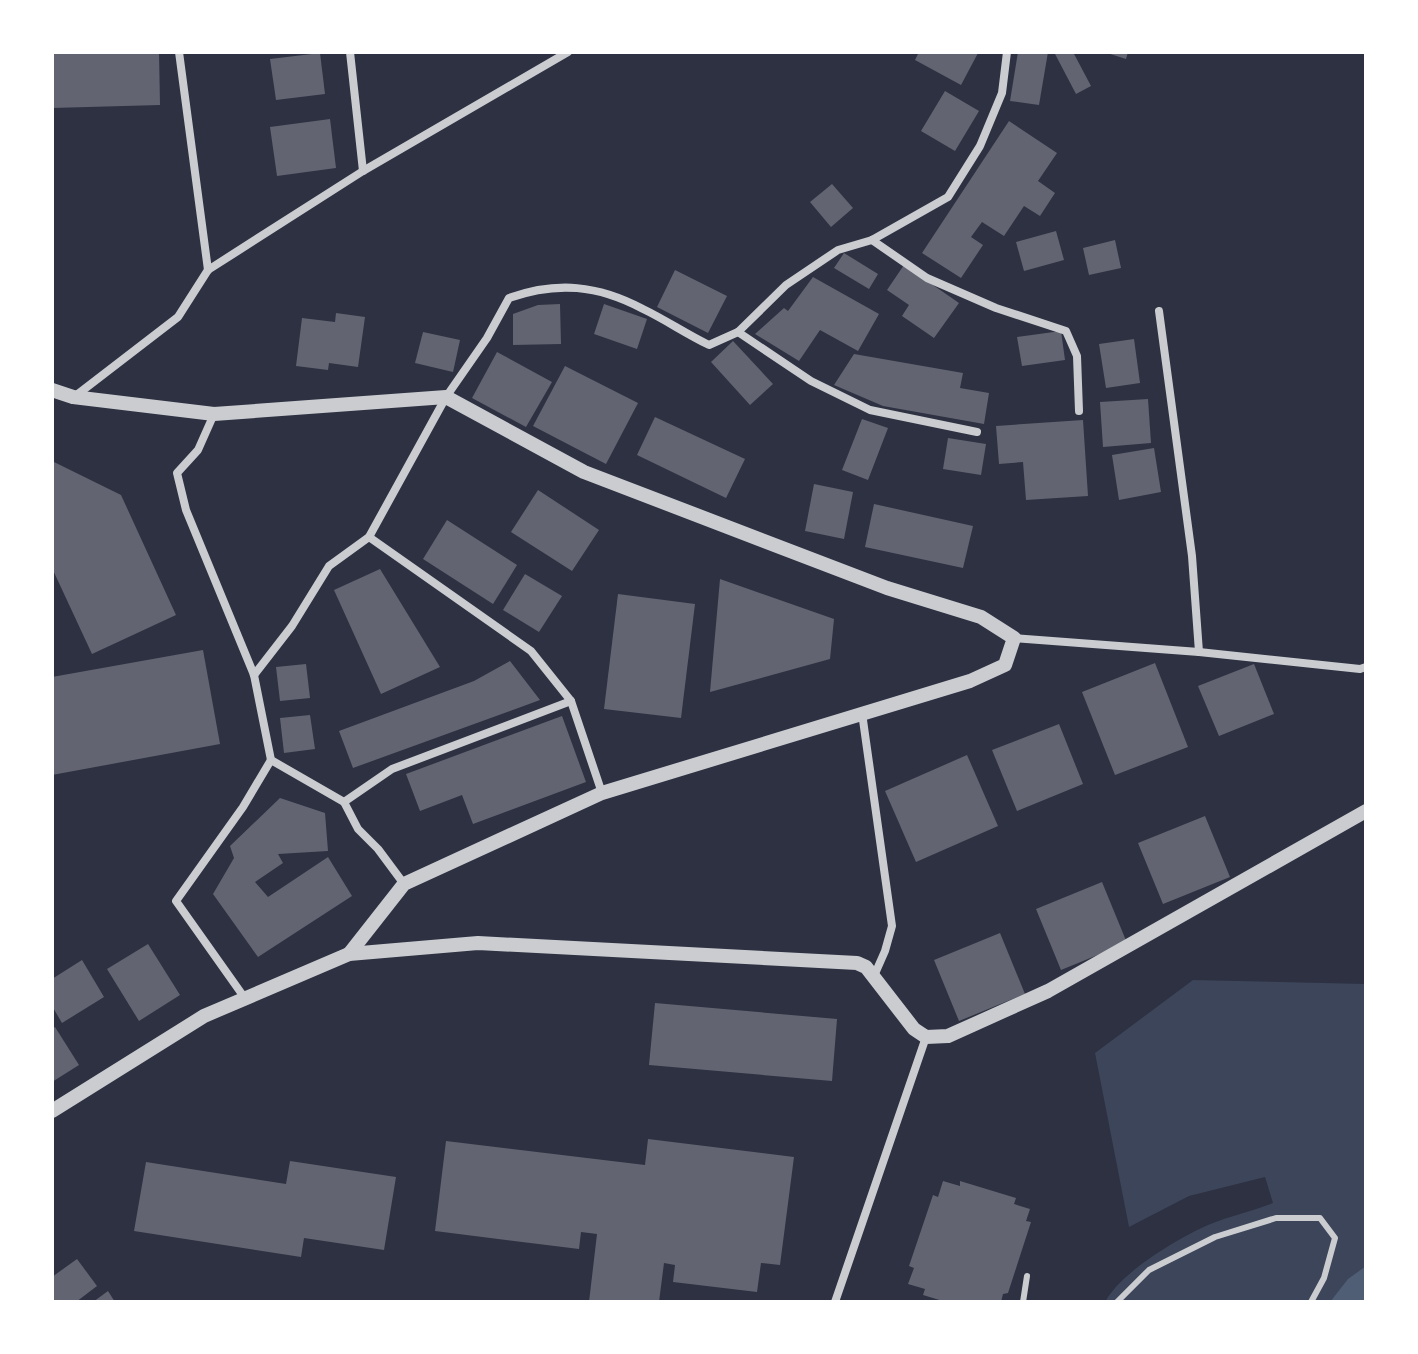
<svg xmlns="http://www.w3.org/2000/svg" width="1418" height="1354" viewBox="0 0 1418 1354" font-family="'Playfair Display',serif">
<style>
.green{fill:#3c4559}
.water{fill:#4f5d75}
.building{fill:#626471}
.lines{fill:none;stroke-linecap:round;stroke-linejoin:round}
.service{stroke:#caccd0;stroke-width:6}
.minor{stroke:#caccd0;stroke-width:8}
.tertiary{stroke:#caccd0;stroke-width:14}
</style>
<rect width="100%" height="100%" fill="#2d3142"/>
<path class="green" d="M1193,980L1366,984V1302H1105C1120,1273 1178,1238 1208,1225C1229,1216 1252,1211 1273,1203L1265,1177L1189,1196L1129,1227L1095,1053Z"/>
<path class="water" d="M1366,1266V1302H1330L1348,1279Z"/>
<g class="building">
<path d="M52,52H159L160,105L52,108Z"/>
<path d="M919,52H976L978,53L961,85L915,60Z"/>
<path d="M1018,52H1048L1039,105L1010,101Z"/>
<path d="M1054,52H1073L1091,86L1076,94Z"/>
<path d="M1104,52H1128L1126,59Z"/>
<path d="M320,53L325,94L276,100L270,59Z"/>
<path d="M945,91L979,111L955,151L921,131Z"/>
<path d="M330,119L336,168L277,176L270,127Z"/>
<path d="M1009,121L1057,153L1038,181L1055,193L1040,216L1024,206L1004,236L982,222L971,237L983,245L961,278L922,253Z"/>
<path d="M832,184L853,208L831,227L810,202Z"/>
<path d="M1056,231L1064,260L1024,271L1016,242Z"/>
<path d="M1115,240L1121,268L1089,275L1083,248Z"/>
<path d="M844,253L878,274L869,289L834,268Z"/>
<path d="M904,265L959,303L934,338L902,316L909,305L887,290Z"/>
<path d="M675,270L727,296L708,333L657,307Z"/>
<path d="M813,277L879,314L858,351L820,330L799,361L755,334L784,308L788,311Z"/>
<path d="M560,304L561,344L513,345V314L538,305Z"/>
<path d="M604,304L647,319L637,349L594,334Z"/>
<path d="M336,313L365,317L358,367L329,363L328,370L296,366L302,318L335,322Z"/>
<path d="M1061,331L1065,360L1022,366L1017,337Z"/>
<path d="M423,332L460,340L453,372L415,363Z"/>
<path d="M1134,339L1140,383L1106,388L1099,344Z"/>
<path d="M733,341L773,384L750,405L711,362Z"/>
<path d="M497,352L552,382L526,427L472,398Z"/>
<path d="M854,354L963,373L960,388L989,393L984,424L883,406L834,385Z"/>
<path d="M565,366L638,403L606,464L533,426Z"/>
<path d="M1148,399L1151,443L1103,447L1100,402Z"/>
<path d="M655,417L745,459L726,498L637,455Z"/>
<path d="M862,419L888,428L868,480L842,470Z"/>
<path d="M1083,420L1088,496L1026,500L1023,462L999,464L996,426Z"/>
<path d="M948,438L986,444L981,475L943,469Z"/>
<path d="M1154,448L1161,492L1119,500L1112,455Z"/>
<path d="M52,461L121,495L176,615L92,654L52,568Z"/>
<path d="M814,484L853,492L844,539L805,531Z"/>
<path d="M538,490L599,530L572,571L511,532Z"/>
<path d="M874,504L973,526L963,568L865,547Z"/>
<path d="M447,520L517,565L493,604L423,559Z"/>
<path d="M380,569L440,667L381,694L334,590Z"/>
<path d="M525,574L562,596L539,632L503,610Z"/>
<path d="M720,579L834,619L830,659L710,692Z"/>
<path d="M618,594L695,604L681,718L604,709Z"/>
<path d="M203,650L220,744L52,775V677Z"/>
<path d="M510,661L540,700L353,768L339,731L474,681Z"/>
<path d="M1155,663L1188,747L1115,775L1082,692Z"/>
<path d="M306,664L310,698L280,701L276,667Z"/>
<path d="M1254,664L1274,714L1219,736L1198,686Z"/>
<path d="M310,715L315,749L284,753L280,718Z"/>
<path d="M562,716L586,782L473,824L462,795L420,811L406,774Z"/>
<path d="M1059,724L1083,784L1017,811L992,750Z"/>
<path d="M967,755L998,826L916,862L885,791Z"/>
<path d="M280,798L325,813L328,851L278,854L283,863L255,882L268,897L328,857L352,896L258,957L213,894L234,858L230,846Z"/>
<path d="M1205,816L1230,877L1163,904L1138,843Z"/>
<path d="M1102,882L1127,943L1061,970L1036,909Z"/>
<path d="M1000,933L1025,994L959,1021L934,960Z"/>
<path d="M148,944L180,995L139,1021L107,969Z"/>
<path d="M82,960L104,997L62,1023L52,1006V979Z"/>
<path d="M655,1003L837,1019L832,1081L649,1065Z"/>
<path d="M55,1027L79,1065L52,1082V1029Z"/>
<path d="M648,1139L794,1157L780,1265L761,1263L757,1292L673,1282L675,1265L664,1263L659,1302H589L597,1234L581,1232L579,1249L435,1231L446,1141L645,1165Z"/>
<path d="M290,1161L396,1177L384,1250L304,1238L301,1257L134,1231L146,1162L286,1184Z"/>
<path d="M943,1181L960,1186V1181L1016,1198L1014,1204L1030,1209L1026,1221L1031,1222L1008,1293L1003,1294L1001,1302H946L923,1295L925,1289L908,1284L914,1268L909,1266L933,1195L938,1197Z"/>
<path d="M77,1259L97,1286L76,1302H52V1277Z"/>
<path d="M108,1291L115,1302H93Z"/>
</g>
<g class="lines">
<g class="service">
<path d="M1023,1302L1027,1276"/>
<path d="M1117,1302L1149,1270L1215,1237L1276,1218H1320L1335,1238L1324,1278L1311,1302"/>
</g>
<g class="minor">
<path d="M179,52L208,270"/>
<path d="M350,52L363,171"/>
<path d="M872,240L927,278L996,308L1066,331L1077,356L1079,411"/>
<path d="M1159,311L1192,556L1199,652"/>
<path d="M738,332L811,381L870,410L977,432"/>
<path d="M74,397L178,317L208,270L363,171L568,52"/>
<path d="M214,414L198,450L177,473L186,510L254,675L271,760L344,802L358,829L378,849L404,884"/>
<path d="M369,537L531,651L571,701L602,793"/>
<path d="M1014,638L1199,652L1360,669L1366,667"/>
<path d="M254,675L292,626L329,566L369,537L446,397L487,338L509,298C557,281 598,285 643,309C666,320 686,334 709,345L738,332L786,285L838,250L872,240L948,197L980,146L1002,93L1007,52"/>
<path d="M862,713L892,926L885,951L874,976"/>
<path d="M344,802L392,769L571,701"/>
<path d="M244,997L176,901L243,807L271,760"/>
<path d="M835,1302L926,1037"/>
</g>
<g class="tertiary">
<path d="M52,390L73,397L214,414L446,397L584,472L887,588L981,617L1014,638L1005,665L970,681L602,793L404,884L349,954"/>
<path d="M52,1111L204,1016L349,954L478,943L857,963L866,967L914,1029L926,1037L948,1036L1048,991L1366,811"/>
</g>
</g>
<rect width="1418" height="1354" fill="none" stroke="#ffffff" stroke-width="108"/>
</svg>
